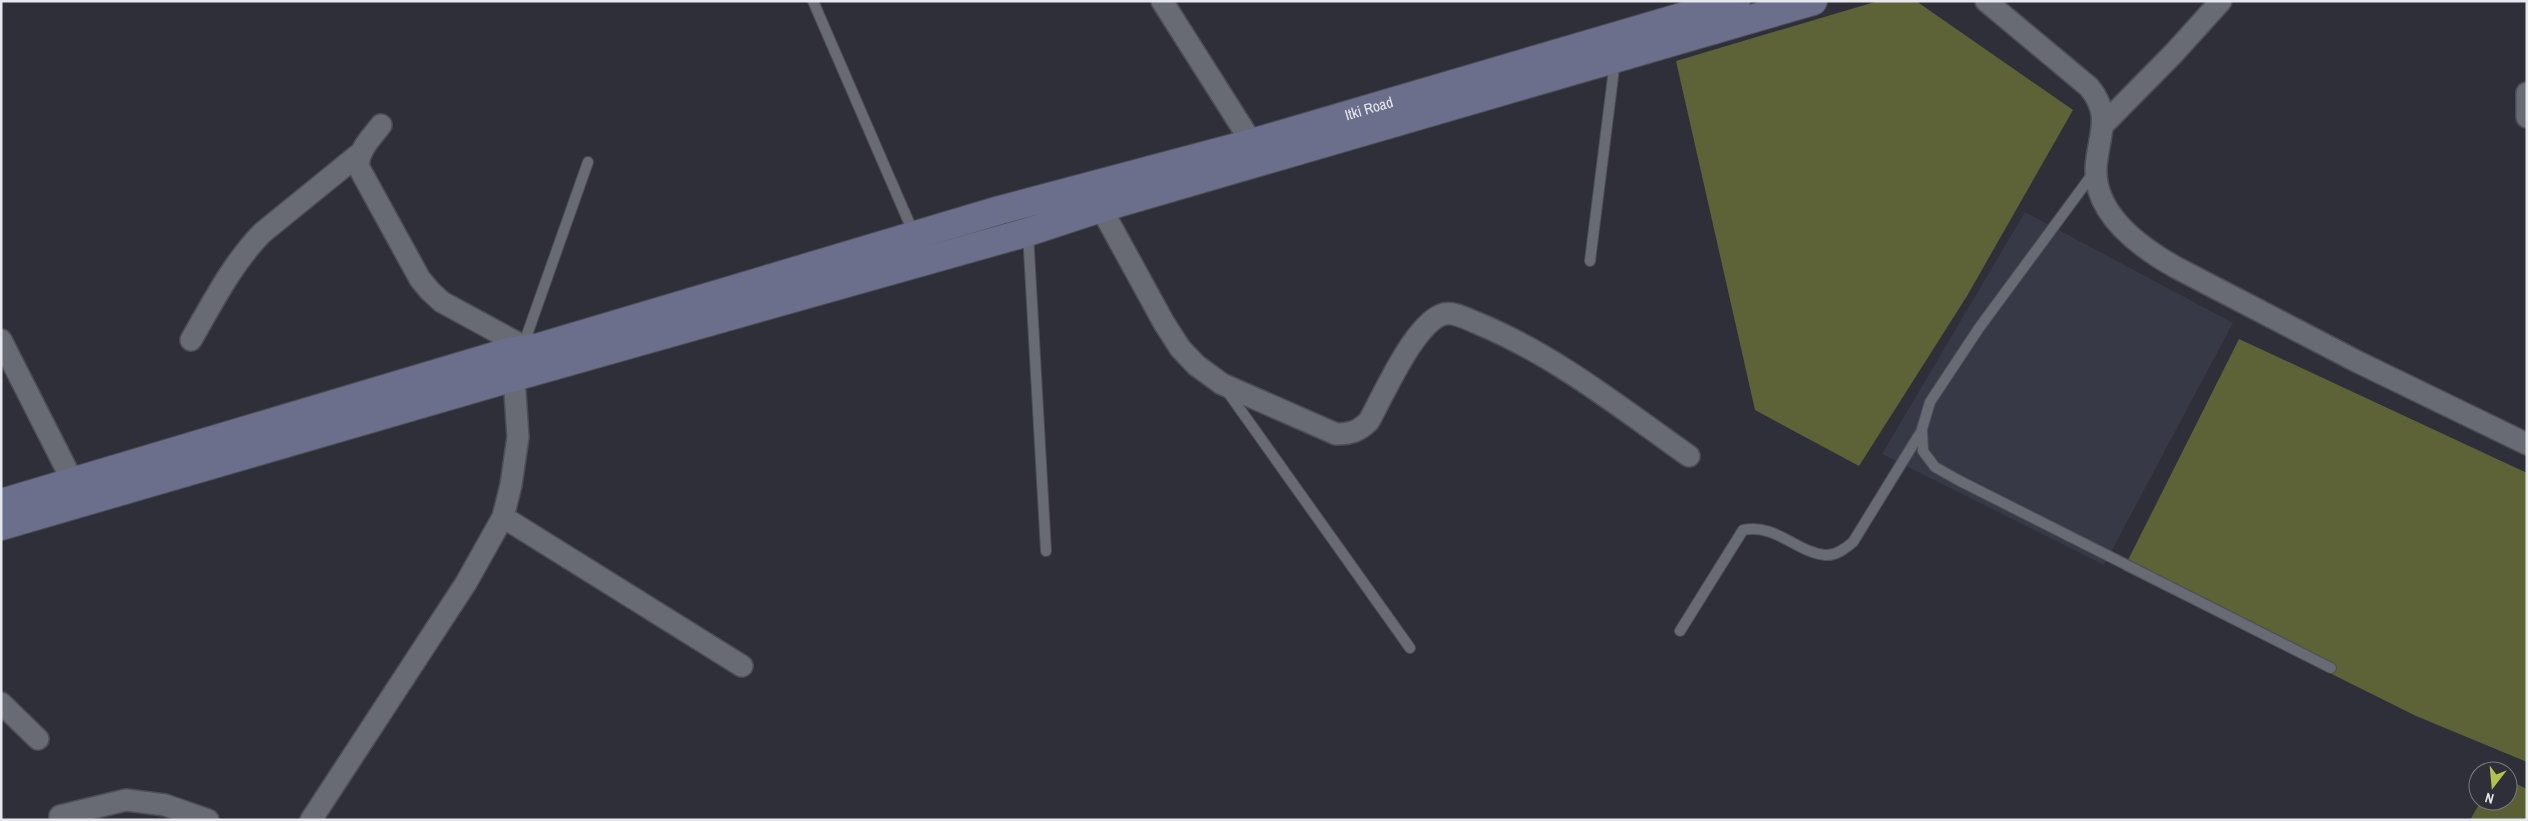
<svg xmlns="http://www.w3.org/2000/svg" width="2528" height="821" viewBox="0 0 2528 821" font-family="'Archivo Narrow',sans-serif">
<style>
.built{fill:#373947}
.forest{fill:#5d6237}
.water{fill:#5a5f33}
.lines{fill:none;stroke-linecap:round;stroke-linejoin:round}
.lane-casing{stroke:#4c4d55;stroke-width:12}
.street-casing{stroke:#4c4d55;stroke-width:24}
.secondary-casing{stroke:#4c4d55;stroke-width:30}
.lane{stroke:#686a74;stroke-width:10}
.street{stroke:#686a74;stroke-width:21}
.secondary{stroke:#6b6f8c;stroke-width:28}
.labels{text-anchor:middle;stroke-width:5;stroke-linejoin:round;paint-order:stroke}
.street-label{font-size:15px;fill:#e7e8ee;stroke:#2e2f38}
</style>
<rect width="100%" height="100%" fill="#2e2f38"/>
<path class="built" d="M2025,212L2233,323L2104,565L1882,454Z"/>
<g class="forest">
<path d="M1878,1H1916L2073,110L1967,296L1859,466L1755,410L1676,61Z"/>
<path d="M2239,339L2527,473V762L2416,716L2123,570Z"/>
</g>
<path class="water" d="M2508,780L2527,789V820H2470L2481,801H2508Z"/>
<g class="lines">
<defs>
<g id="lane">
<path d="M813,1L914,234"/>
<path d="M2094,172L1979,328L1930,402L1922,429L1923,451L1935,467L1958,480L2331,668"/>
<path d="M1028,233L1046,551"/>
<path d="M1590,261L1615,61"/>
<path d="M523,346L588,162"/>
<path d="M1227,391L1410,648"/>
<path d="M1680,631L1743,530C1775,523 1796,552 1825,555C1836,556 1846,548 1853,542L1922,430"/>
</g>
<g id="street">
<path d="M1162,1L1252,143"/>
<path d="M1986,1L2089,87C2113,116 2098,135 2096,168C2094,215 2141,248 2177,268L2358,362L2527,444"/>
<path d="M2527,93V117"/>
<path d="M381,125C371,138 359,149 358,166L420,279L430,291L442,302L523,346L534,347"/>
<path d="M2103,125L2174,53L2221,1"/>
<path d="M1101,208L1164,323L1180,348L1196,365L1222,384L1336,434C1351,434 1359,431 1369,421C1384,394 1413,327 1441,315C1452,310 1467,319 1477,323C1555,355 1621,408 1689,456"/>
<path d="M1,340L73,482"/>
<path d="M191,340C213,302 232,264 262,233L358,155"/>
<path d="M503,517L742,666"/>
<path d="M1,703L38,739"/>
<path d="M60,816L126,800L165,805L208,820"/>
<path d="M311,820L466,583L503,517L511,485L518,437L513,363"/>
</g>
<g id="secondary">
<path id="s1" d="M1,503L512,351L540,347L1000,210L1252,143L1736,1"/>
<path d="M1,526L514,377L1028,232L1101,208L1813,1"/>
</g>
</defs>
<use href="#lane" class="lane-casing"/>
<use href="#street" class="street-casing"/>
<use href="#secondary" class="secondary-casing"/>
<use href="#lane" class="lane"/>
<use href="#street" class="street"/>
<use href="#secondary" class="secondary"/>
</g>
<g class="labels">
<g class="street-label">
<text dy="5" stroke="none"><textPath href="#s1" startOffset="1424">Itki Road</textPath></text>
</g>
</g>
<rect width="2528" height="821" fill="none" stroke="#e7e8ee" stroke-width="5"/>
<g transform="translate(2493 786) rotate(196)"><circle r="24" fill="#2e2f38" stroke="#787981"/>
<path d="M0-4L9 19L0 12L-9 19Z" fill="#b6c149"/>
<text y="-8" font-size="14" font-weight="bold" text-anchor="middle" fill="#e7e8ee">N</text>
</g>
</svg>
